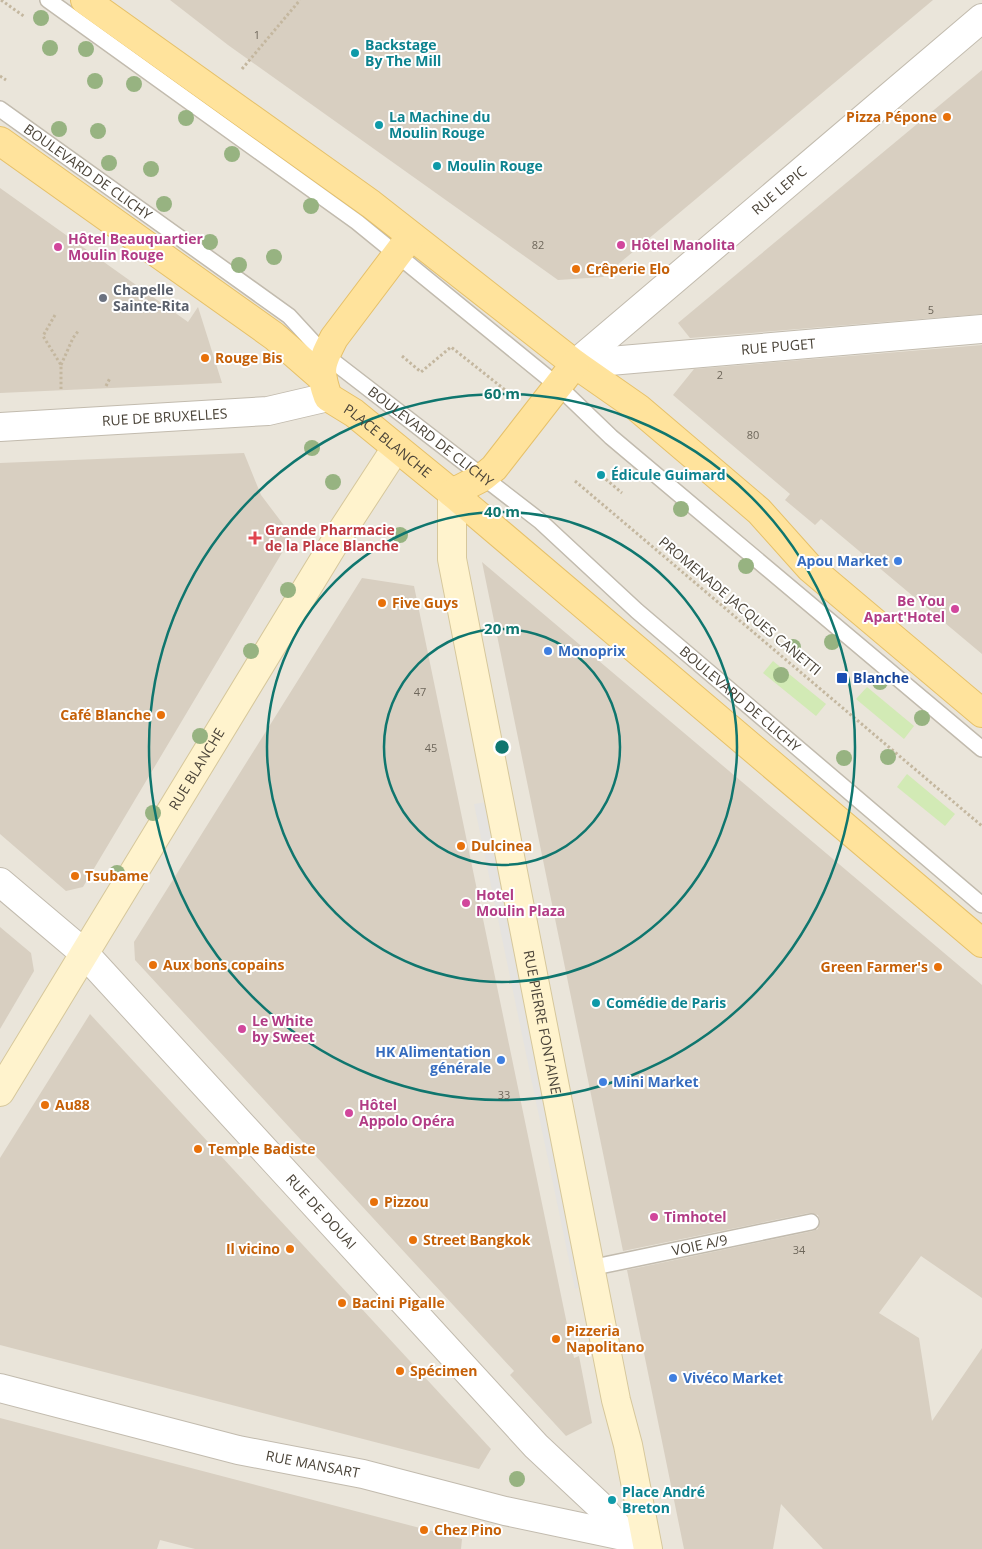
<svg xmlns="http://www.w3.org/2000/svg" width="982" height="1549" viewBox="0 0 982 1549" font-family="'Open Sans',sans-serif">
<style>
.residential{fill:#eae5da}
.green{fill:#d2eab5}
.parking{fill:#e5e3e0}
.building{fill:#d8cfc1}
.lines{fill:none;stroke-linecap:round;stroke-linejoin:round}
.lane-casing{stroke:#c2bbae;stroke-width:18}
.street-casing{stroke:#c2bbae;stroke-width:30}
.secondary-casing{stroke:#d6c79b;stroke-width:30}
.primary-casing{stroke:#e6c16a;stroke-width:30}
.path{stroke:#c4b79f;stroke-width:3;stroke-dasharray:2.5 2.5;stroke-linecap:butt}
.lane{stroke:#fff;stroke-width:15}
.street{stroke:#fff;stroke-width:28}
.secondary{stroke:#fff3cd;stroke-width:28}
.primary{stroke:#ffe39c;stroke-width:28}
.tree{fill:#97b381}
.ring{fill:none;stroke:#0f766e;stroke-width:2.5}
.culture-dot{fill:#0f9aa8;stroke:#fff;stroke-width:2}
.food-dot{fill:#e8710a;stroke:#fff;stroke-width:2}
.hotel-dot{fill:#d1479c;stroke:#fff;stroke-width:2}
.worship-dot{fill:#6b7280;stroke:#fff;stroke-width:2}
.health-dot{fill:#e0444e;stroke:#fff;stroke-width:2}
.shop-dot{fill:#3f7fe0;stroke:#fff;stroke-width:2}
.transit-dot{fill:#1a4fb4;stroke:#fff;stroke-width:2}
.labels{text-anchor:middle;stroke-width:4;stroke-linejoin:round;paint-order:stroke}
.number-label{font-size:11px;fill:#6e675b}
.culture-label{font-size:14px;font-weight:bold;fill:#0d838f;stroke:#fff;text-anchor:start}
.food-label{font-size:14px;font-weight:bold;fill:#c56008;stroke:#fff;text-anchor:start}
.street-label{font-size:14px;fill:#4b4439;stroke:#fff}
.hotel-label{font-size:14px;font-weight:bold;fill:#b23c85;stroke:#fff;text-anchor:start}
.worship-label{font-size:14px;font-weight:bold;fill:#5b616d;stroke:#fff;text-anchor:start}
.health-label{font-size:14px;font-weight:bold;fill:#be3a42;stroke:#fff;text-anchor:start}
.shop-label{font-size:14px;font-weight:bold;fill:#366cbe;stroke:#fff;text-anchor:start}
.transit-label{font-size:14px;font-weight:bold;fill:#164399;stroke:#fff;text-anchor:start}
.centre{fill:#0f766e;stroke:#fff;stroke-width:2.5}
.ring-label{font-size:15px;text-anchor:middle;font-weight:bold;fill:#0f766e;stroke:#fff;stroke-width:4;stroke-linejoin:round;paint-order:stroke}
</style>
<rect width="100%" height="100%" fill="#f6f3ec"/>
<rect class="residential" x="0" y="0" width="982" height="1549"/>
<g class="green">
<path d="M773,661L826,704L816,716L763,673Z"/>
<path d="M867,687L914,726L904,739L856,699Z"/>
<path d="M907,774L955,814L945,826L897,787Z"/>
</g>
<path class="parking" d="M487,802L583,1286L575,1289L474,804Z"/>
<g class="building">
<path d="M170,0H933L603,277L558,280L228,45Z"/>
<path d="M982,70V314L690,338L678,323Z"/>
<path d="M0,188L188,322L198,307L222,383L0,393Z"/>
<path d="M982,345V654L821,519L815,525L785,500L790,494L673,395L694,369Z"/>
<path d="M244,453L261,495L292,536L83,887L66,891L0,834V463Z"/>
<path d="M482,562L982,985V1298L921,1256L879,1313L919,1338L932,1421L982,1348V1549H823L781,1504L773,1549H684L627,1270L813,1231L818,1229L820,1221L818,1215L809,1213L623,1251Z"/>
<path d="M362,578L414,586L574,1358L579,1356L592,1423L566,1436L510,1375L514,1371L135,960L134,942Z"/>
<path d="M0,927L31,953L34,971L0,1029Z"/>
<path d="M90,1014L491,1449L479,1469L0,1345V1158Z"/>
<path d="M0,1418L462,1539L461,1549H195L160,1540L157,1549H0Z"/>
</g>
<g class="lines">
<defs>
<g id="lane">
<path d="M48,0L357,222L558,386L611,437L982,749"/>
<path id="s1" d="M0,109L289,316L325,355L540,521L637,611L982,905"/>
<path id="s2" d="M590,1268L811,1222"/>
</g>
<g id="street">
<path id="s3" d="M575,364L982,18"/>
<path id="s4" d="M575,364L982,329"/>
<path id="s5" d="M0,427L268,411L328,397"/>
<path id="s6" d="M0,882L84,953L536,1446L599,1505L637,1549"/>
<path id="s7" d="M0,1388L238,1450L363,1474L505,1511L628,1537"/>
</g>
<g id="secondary">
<path id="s8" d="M452,493V559L616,1400L628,1445L648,1549"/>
<path id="s9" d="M0,1092L338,537L396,448"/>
</g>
<g id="primary">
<path d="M85,0L371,204L575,364L638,408L759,511L810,568L982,713"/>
<path d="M0,141L274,336L321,377"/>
<path id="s10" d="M411,236L334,338C321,363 318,370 328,397L354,413L452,493L982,943"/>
<path d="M452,493L483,477L494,468L575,364"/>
</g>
</defs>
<use href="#lane" class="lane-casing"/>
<use href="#street" class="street-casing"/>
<use href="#secondary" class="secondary-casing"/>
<use href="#primary" class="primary-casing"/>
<g class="path">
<path d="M1,0L25,17"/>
<path d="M242,69L300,0"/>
<path d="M0,76L6,80"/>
<path d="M55,315L43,336L61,365V389"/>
<path d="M402,356L421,372L451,347L509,393"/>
<path d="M61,365L73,338L79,330"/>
<path d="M106,386L110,378"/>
<path d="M602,476L622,493"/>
<path d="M575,481L982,826"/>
</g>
<use href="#lane" class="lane"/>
<use href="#street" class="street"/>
<use href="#secondary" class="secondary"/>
<use href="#primary" class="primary"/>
</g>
<g class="tree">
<circle cx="41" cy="18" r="8"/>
<circle cx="50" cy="48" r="8"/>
<circle cx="86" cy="49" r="8"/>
<circle cx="95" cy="81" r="8"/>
<circle cx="134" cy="84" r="8"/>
<circle cx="186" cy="118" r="8"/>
<circle cx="59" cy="129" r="8"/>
<circle cx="98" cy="131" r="8"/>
<circle cx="232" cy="154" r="8"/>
<circle cx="109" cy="163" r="8"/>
<circle cx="151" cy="169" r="8"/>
<circle cx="164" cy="204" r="8"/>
<circle cx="311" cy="206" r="8"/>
<circle cx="210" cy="242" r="8"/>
<circle cx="274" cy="257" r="8"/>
<circle cx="239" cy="265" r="8"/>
<circle cx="312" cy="448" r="8"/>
<circle cx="333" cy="482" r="8"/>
<circle cx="681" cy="509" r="8"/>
<circle cx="400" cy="535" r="8"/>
<circle cx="746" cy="566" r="8"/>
<circle cx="288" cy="590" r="8"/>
<circle cx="832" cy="642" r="8"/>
<circle cx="793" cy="647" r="8"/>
<circle cx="251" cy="651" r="8"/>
<circle cx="781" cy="675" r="8"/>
<circle cx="880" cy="682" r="8"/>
<circle cx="922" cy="718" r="8"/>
<circle cx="200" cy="736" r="8"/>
<circle cx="888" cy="757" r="8"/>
<circle cx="844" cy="758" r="8"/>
<circle cx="153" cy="813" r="8"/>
<circle cx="117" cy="873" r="8"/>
<circle cx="517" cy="1479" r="8"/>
</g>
<g class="ring">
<circle cx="502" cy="747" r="118"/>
<circle cx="502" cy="747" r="235"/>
<circle cx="502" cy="747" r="353"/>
</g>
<g class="culture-dot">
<circle cx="355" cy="53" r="5"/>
<circle cx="379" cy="125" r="5"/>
<circle cx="437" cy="166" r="5"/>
<circle cx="601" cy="475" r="5"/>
<circle cx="596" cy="1003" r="5"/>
<circle cx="612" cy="1500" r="5"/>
</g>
<g class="food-dot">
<circle cx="947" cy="117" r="5"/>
<circle cx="576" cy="269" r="5"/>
<circle cx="205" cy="358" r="5"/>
<circle cx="382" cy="603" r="5"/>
<circle cx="161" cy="715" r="5"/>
<circle cx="461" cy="846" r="5"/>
<circle cx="75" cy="876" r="5"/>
<circle cx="153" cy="965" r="5"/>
<circle cx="938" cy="967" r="5"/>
<circle cx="45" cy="1105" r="5"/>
<circle cx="198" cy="1149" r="5"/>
<circle cx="374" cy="1202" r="5"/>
<circle cx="413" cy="1240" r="5"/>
<circle cx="290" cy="1249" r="5"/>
<circle cx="342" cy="1303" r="5"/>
<circle cx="556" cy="1339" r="5"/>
<circle cx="400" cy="1371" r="5"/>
<circle cx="424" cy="1530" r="5"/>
</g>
<g class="hotel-dot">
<circle cx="621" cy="245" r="5"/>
<circle cx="58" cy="247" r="5"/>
<circle cx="955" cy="609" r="5"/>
<circle cx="466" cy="903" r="5"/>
<circle cx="242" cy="1029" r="5"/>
<circle cx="349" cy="1113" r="5"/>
<circle cx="654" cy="1217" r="5"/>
</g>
<circle class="worship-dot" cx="103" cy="298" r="5"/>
<path class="health-dot" d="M252.5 530.5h5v5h5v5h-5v5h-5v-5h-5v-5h5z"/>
<g class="shop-dot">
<circle cx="898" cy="561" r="5"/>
<circle cx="548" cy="651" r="5"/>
<circle cx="501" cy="1060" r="5"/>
<circle cx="603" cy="1082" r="5"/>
<circle cx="673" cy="1378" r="5"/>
</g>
<rect class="transit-dot" x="836" y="672" width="12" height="12" rx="2.5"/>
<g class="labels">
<g class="number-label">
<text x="257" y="39">1</text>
<text x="538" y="249">82</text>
<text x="931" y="314">5</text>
<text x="720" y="379">2</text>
<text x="753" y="439">80</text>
<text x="420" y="696">47</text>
<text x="431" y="752">45</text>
<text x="504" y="1099">33</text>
<text x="799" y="1254">34</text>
</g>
<g class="culture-label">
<text x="365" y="50">Backstage<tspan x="365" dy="16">By The Mill</tspan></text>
<text x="389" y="122">La Machine du<tspan x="389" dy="16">Moulin Rouge</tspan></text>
<text x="447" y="171">Moulin Rouge</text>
<text x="611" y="480">Édicule Guimard</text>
<text x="606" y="1008">Comédie de Paris</text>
<text x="622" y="1497">Place André<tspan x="622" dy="16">Breton</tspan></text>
</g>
<g class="food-label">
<text x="937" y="122" text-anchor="end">Pizza Pépone</text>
<text x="586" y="274">Crêperie Elo</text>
<text x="215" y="363">Rouge Bis</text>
<text x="392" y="608">Five Guys</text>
<text x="151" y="720" text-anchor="end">Café Blanche</text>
<text x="471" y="851">Dulcinea</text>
<text x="85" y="881">Tsubame</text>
<text x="163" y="970">Aux bons copains</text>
<text x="928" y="972" text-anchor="end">Green Farmer's</text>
<text x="55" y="1110">Au88</text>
<text x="208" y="1154">Temple Badiste</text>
<text x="384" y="1207">Pizzou</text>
<text x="423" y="1245">Street Bangkok</text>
<text x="280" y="1254" text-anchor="end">Il vicino</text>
<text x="352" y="1308">Bacini Pigalle</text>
<text x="566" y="1336">Pizzeria<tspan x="566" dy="16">Napolitano</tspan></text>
<text x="410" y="1376">Spécimen</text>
<text x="434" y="1535">Chez Pino</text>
</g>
<g class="street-label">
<text dy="5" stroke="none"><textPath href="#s1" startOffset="108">BOULEVARD DE CLICHY</textPath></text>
<text dy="5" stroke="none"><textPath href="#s3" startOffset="268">RUE LEPIC</textPath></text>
<text dy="5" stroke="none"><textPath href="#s4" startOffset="204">RUE PUGET</textPath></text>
<text dy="5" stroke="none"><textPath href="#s5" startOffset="165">RUE DE BRUXELLES</textPath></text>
<text dy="5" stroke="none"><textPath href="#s1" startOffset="542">BOULEVARD DE CLICHY</textPath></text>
<text dy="5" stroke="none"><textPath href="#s10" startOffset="264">PLACE BLANCHE</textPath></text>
<text transform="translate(740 606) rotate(40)" y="5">PROMENADE JACQUES CANETTI</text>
<text dy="5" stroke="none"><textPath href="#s1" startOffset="948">BOULEVARD DE CLICHY</textPath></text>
<text dy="5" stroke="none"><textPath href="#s9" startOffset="378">RUE BLANCHE</textPath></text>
<text dy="5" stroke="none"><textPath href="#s8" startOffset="538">RUE PIERRE FONTAINE</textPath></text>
<text dy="5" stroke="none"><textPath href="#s6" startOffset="461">RUE DE DOUAI</textPath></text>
<text dy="5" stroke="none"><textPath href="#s2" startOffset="112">VOIE A/9</textPath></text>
<text dy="5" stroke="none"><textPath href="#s7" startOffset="322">RUE MANSART</textPath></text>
</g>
<g class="hotel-label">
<text x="68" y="244">Hôtel Beauquartier<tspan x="68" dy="16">Moulin Rouge</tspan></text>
<text x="631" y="250">Hôtel Manolita</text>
<text x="945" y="606" text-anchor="end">Be You<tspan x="945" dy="16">Apart'Hotel</tspan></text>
<text x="476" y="900">Hotel<tspan x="476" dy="16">Moulin Plaza</tspan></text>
<text x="252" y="1026">Le White<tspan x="252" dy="16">by Sweet</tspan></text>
<text x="359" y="1110">Hôtel<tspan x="359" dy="16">Appolo Opéra</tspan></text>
<text x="664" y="1222">Timhotel</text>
</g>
<g class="worship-label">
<text x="113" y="295">Chapelle<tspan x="113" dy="16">Sainte-Rita</tspan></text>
</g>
<g class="health-label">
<text x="265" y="535">Grande Pharmacie<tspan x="265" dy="16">de la Place Blanche</tspan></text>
</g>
<g class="shop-label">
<text x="888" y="566" text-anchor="end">Apou Market</text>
<text x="558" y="656">Monoprix</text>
<text x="491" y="1057" text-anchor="end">HK Alimentation<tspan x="491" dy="16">générale</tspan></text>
<text x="613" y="1087">Mini Market</text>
<text x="683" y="1383">Vivéco Market</text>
</g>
<g class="transit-label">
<text x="853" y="683">Blanche</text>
</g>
</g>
<circle cx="502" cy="747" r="8" class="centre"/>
<g class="ring-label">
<text x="502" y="399">60 m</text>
<text x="502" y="517">40 m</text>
<text x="502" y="634">20 m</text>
</g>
</svg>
